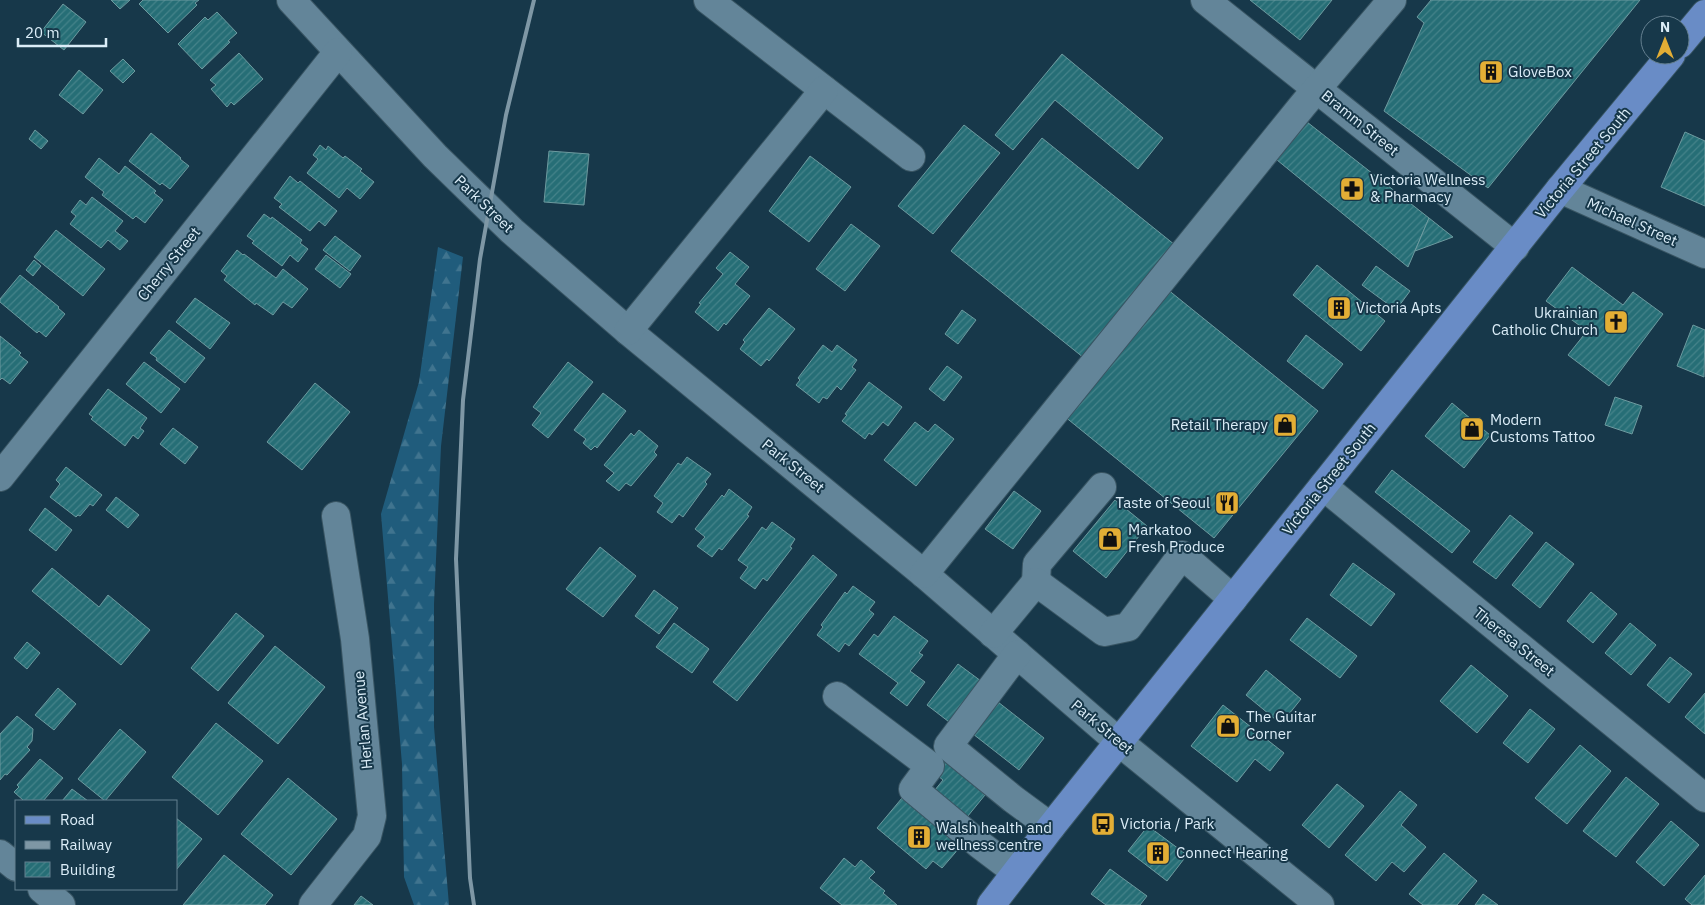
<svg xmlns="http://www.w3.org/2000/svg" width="1705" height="905" viewBox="0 0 1705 905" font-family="'IBM Plex Sans',sans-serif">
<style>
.forest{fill:url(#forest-firs)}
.building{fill:url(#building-hatch);stroke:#6d9a9f}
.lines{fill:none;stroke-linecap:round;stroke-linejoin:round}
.minor-casing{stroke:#395563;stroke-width:30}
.major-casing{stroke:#395563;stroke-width:30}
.minor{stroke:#638599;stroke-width:28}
.major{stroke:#698cc6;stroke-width:28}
.rail{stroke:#7e97a5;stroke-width:4}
.labels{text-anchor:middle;stroke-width:4;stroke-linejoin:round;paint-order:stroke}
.poi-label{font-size:15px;fill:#dbedf8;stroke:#17384a;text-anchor:start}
.street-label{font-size:15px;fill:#dbedf8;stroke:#17384a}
</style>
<defs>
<pattern id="forest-firs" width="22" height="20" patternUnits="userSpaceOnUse" patternTransform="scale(1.25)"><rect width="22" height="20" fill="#205c7c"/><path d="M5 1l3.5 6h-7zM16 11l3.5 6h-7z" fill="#40748f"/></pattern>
<pattern id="building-hatch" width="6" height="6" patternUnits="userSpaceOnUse" patternTransform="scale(1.25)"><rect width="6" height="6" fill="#266e76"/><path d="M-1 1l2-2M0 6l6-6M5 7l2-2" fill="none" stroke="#45838a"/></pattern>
</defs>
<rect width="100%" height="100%" fill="#17384a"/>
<path class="forest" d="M438,247L463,257L441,446L434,604V727L449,905H414L404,877L402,764L381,514L419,382Z"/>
<g class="building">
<path d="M111,0H130L120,9Z"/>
<path d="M143,0H199L195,3L197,5L168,33L139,4Z"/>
<path d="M1250,0H1332L1300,40Z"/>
<path d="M1431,0H1640L1488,188L1384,111L1424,23L1417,17Z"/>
<path d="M63,4L86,22L64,50L41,32Z"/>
<path d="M217,12L237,33L228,41L230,42L202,69L178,44L205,17L208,20Z"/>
<path d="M239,53L263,79L234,105L231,102L227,107L211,89L216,85L210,80Z"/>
<path d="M1062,54L1163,138L1138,169L1055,100L1013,150L995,135Z"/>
<path d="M123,59L135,71L123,83L110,71Z"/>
<path d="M79,70L103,90L83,114L59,95Z"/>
<path d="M1307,122L1429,218L1408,267L1277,160Z"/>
<path d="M964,125L1000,153L933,234L898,206Z"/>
<path d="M35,130L48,141L41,149L29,139Z"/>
<path d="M1685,132L1705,141V206L1661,187Z"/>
<path d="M151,133L181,158L180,159L189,166L170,189L162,183L160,185L129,161Z"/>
<path d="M1042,138L1175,245L1084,358L951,251Z"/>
<path d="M320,145L326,150L328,146L343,158L345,156L362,169L360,171L374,182L360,199L347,188L339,198L307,173L318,159L313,155Z"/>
<path d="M549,151L589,154L584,205L544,202Z"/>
<path d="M810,156L851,187L809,242L769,211Z"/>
<path d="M99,158L119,174L125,166L156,191L154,193L163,200L145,223L136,216L133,219L102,195L104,192L85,177Z"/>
<path d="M290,176L298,183L300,181L337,211L325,226L319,221L310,231L279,207L282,204L274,198Z"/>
<path d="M92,197L123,221L115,231L128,241L120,250L108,240L101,248L70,224L76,216L71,212L80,200L86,205Z"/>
<path d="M264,214L271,219L272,217L302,240L300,243L308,249L298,262L290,255L282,266L252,243L254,241L247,236Z"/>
<path d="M1429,218L1453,237L1415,251Z"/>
<path d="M851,224L880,246L845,291L816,269Z"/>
<path d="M56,230L105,269L83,296L34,257Z"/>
<path d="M335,236L361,256L350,271L323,250Z"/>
<path d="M237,250L243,255L244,254L276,278L283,269L308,289L292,308L283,302L273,315L256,303L255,305L224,280L227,276L221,271Z"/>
<path d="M730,252L749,267L735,284L750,296L726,325L724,323L718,331L695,312L701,304L699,303L723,274L716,268Z"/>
<path d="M326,255L351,274L340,288L315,269Z"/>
<path d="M34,260L41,266L33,276L26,270Z"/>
<path d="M1317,265L1385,321L1361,351L1293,295Z"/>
<path d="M1376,266L1410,291L1396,310L1362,285Z"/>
<path d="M1572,267L1623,305L1633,292L1663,314L1609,386L1568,355L1587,331L1546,301Z"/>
<path d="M20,275L59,307L58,308L65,314L46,337L39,331L37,333L0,302V299Z"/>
<path d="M1167,289L1318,411L1214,538L1064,416Z"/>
<path d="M195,298L230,323L210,349L176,322Z"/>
<path d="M769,308L795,329L769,361L767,359L761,366L740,349L745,342L743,340Z"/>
<path d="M962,310L976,320L958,344L945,334Z"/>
<path d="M1693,325L1705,330L1704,377L1677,366Z"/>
<path d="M169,330L205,358L185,383L156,360L157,358L150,353Z"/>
<path d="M1306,335L1343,364L1323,389L1287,361Z"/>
<path d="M0,336L21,353L19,355L28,362L10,384L2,378L0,380Z"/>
<path d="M823,345L832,352L837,345L857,360L852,367L856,370L841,390L837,386L827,399L823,397L819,403L796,385L800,380L798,378Z"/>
<path d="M144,362L180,389L161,413L126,384Z"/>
<path d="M568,362L593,382L548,438L532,425L541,413L533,407Z"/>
<path d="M947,366L962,377L944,401L929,389Z"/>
<path d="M869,382L902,407L888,426L883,422L872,435L869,433L865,439L842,421L847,415L845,414Z"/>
<path d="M315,383L350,412L302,470L267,442Z"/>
<path d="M108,389L147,418L140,428L144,431L138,439L133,435L125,446L91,419L93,417L89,414Z"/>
<path d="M603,393L626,411L597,448L595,446L591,450L583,443L586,439L574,430Z"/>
<path d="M1615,397L1642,406L1632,434L1605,425Z"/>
<path d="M1452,403L1490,435L1464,468L1425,436Z"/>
<path d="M915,422L928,432L935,424L954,439L916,486L884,460Z"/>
<path d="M173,428L198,447L185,464L160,444Z"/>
<path d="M639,430L658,446L654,452L657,455L631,486L626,483L619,491L606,481L614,473L604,465L631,433L634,436Z"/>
<path d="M687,457L711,474L705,482L707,484L683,517L679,514L672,523L657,512L663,503L654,496L678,463L681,465Z"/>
<path d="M66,467L102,495L93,506L90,504L80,516L78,515L76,517L50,497L60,484L56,480Z"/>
<path d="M1392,470L1470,531L1452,553L1375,492Z"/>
<path d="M729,489L752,507L747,515L749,516L722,550L719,548L712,557L697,546L705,537L695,529L722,495L724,497Z"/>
<path d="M1014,491L1041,511L1013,549L985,529Z"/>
<path d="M116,497L139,515L128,528L106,510Z"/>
<path d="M1115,500L1147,526L1106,578L1073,551Z"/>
<path d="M45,508L72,530L56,551L29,530Z"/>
<path d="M1510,515L1533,533L1496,579L1473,562Z"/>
<path d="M772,522L795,539L790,547L792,548L767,581L763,578L755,589L740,578L748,567L738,560L762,527L766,530Z"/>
<path d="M1546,542L1574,564L1540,608L1512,585Z"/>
<path d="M600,547L636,576L603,617L566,589Z"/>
<path d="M813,555L837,575L737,701L713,682Z"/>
<path d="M1353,563L1395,594L1371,626L1330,595Z"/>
<path d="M52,568L99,607L108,595L150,630L121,665L32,591Z"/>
<path d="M853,586L875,602L869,610L874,614L849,646L845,643L839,652L817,635L823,627L821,625L845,592L847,594Z"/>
<path d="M654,590L678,608L659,634L635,616Z"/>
<path d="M1591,592L1617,614L1593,643L1567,621Z"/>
<path d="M236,613L264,636L218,691L191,668Z"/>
<path d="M894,616L928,641L919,653L923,655L910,671L925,682L907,706L890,693L898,683L859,654L874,634L878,637Z"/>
<path d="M1307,618L1357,656L1340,678L1290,640Z"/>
<path d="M674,623L709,649L692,673L656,647Z"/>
<path d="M1630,623L1656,645L1631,675L1605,653Z"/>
<path d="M27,642L40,653L27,669L14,658Z"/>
<path d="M275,646L325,687L278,744L228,703Z"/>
<path d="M1670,657L1692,674L1669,703L1647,685Z"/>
<path d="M958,664L985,684L953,725L927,705Z"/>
<path d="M1471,665L1508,696L1477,733L1440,701Z"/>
<path d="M1266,670L1301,699L1281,724L1246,695Z"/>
<path d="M58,688L76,704L54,730L35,715Z"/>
<path d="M1705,693V734L1685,717Z"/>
<path d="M998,702L1044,738L1019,770L973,734Z"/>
<path d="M1223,705L1284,753L1270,771L1255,759L1237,782L1191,746Z"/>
<path d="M1530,709L1555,729L1528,763L1503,743Z"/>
<path d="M17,716L33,729L32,741L27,747L30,750L7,775L5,774L0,780V734Z"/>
<path d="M216,723L263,761L218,815L172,777Z"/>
<path d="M120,729L146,752L105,801L78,779Z"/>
<path d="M1580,745L1611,771L1567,824L1535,798Z"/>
<path d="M945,758L972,780L970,782L985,795L963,822L930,796L943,780L933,772Z"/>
<path d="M40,759L63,778L43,801H24L14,792L19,787L17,785Z"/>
<path d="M1626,777L1659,804L1616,857L1583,831Z"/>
<path d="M288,778L337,819L291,875L241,834Z"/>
<path d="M1337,784L1364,806L1329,848L1302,825Z"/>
<path d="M72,789L88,801H62Z"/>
<path d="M1400,791L1417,805L1401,825L1426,847L1404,872L1392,862L1376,881L1345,855Z"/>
<path d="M902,798L961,846L942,868L933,861L926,869L877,828Z"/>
<path d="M176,818L202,839L176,870Z"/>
<path d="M1671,821L1699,845L1664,886L1636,862Z"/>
<path d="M1148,826L1187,855L1167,881L1128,851Z"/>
<path d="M1444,853L1477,881L1457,905H1423L1409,894Z"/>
<path d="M224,855L273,895L265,905H183Z"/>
<path d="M844,858L855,867L861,860L875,872L869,878L885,891L883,893L897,905H842L820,888Z"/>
<path d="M1110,869L1147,896L1140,905H1106L1091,894Z"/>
<path d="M1705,875V905H1692L1685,899Z"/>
<path d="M1483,894L1498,905H1475Z"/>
<path d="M361,896L373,905H354Z"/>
</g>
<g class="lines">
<defs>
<g id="minor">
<path d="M291,0L435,156L512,231L628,331L924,574L1119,742L1320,905"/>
<path d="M708,0L911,157"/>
<path d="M1205,0L1515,247"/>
<path d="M1560,189L1705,254"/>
<path d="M628,331L824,90"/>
<path d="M0,477L338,52"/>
<path d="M1323,486L1705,798"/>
<path d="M924,574L1303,105L1392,0"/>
<path d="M1036,582L1037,564L1102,487"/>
<path d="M993,634L1036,582L1104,632L1128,627L1182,555L1233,599"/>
<path d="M1017,654L948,746L1013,799L1051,827"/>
<path d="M837,696L930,766L913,789L979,844L1016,872"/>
<path d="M0,854L16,867"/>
<path d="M42,889L61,905"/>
<path d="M313,905L367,836L372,816L355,639L336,516"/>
</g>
<g id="major">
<path d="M1680,44L1705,14"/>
<path d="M991,905L1051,827L1560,189L1671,55"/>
</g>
</defs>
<use href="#minor" class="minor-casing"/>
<use href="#major" class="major-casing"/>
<use href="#minor" class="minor"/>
<use href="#major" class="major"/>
<path class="rail" d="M474,905L470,878L456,559L463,400L480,259L506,115L534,0"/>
</g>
<defs>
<symbol id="building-square" viewBox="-11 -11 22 22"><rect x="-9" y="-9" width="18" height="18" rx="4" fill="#e3ae35" stroke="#17384a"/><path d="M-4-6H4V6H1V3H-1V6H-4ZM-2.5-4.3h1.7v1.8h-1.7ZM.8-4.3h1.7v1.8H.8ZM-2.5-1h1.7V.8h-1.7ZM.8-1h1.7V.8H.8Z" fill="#111"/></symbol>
<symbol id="pharmacy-square" viewBox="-11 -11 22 22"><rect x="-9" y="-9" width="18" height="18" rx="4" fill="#e3ae35" stroke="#17384a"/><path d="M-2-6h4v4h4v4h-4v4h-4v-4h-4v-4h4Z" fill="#111"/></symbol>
<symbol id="church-square" viewBox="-11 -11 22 22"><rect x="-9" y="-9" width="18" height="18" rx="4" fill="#e3ae35" stroke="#17384a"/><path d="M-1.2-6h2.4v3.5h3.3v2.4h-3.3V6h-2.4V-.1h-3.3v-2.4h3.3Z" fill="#111"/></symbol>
<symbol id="shop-square" viewBox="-11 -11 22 22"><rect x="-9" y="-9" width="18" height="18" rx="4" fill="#e3ae35" stroke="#17384a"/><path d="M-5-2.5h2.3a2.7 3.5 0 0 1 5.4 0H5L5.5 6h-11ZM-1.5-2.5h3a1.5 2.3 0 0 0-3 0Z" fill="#111"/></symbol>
<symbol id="restaurant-square" viewBox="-11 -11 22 22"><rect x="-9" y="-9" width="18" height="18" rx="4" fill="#e3ae35" stroke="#17384a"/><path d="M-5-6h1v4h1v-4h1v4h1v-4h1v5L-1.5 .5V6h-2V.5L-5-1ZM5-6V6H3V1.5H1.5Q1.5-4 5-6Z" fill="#111"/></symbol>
<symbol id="bus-square" viewBox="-11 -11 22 22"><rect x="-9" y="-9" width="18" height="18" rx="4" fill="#e3ae35" stroke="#17384a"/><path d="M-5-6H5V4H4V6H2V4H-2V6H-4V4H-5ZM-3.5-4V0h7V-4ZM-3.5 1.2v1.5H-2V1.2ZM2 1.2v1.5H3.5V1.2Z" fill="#111"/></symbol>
</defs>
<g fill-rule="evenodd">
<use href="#building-square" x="1477" y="58" width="28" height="28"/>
<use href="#pharmacy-square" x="1338" y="175" width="28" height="28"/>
<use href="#building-square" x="1325" y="294" width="28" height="28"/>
<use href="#church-square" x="1602" y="308" width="28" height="28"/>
<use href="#shop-square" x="1271" y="411" width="28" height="28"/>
<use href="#shop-square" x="1458" y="415" width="28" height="28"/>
<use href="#restaurant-square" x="1213" y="489" width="28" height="28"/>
<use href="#shop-square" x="1096" y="525" width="28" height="28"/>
<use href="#shop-square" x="1214" y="712" width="28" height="28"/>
<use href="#bus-square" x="1089" y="810" width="28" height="28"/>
<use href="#building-square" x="905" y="823" width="28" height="28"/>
<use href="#building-square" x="1144" y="839" width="28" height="28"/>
</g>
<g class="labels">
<g class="poi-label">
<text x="1508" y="77">GloveBox</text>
<text x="1370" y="185">Victoria Wellness<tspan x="1370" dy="17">&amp; Pharmacy</tspan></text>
<text x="1356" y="313">Victoria Apts</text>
<text x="1598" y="318" text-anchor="end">Ukrainian<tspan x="1598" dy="17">Catholic Church</tspan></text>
<text x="1490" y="425">Modern<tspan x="1490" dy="17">Customs Tattoo</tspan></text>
<text x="1268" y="430" text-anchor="end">Retail Therapy</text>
<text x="1210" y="508" text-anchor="end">Taste of Seoul</text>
<text x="1128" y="535">Markatoo<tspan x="1128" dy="17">Fresh Produce</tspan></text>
<text x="1246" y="722">The Guitar<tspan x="1246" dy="17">Corner</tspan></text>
<text x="1120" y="829">Victoria / Park</text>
<text x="936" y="833">Walsh health and<tspan x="936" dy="17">wellness centre</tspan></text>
<text x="1176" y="858">Connect Hearing</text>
</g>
<g class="street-label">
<text transform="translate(1360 123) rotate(39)" y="5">Bramm Street</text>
<text transform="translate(1583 163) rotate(-50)" y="5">Victoria Street South</text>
<text transform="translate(484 204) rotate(44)" y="5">Park Street</text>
<text transform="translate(1632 222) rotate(24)" y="5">Michael Street</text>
<text transform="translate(169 264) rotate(-51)" y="5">Cherry Street</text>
<text transform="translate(793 466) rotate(39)" y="5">Park Street</text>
<text transform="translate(1329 479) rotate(-51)" y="5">Victoria Street South</text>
<text transform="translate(1514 642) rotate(39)" y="5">Theresa Street</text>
<text transform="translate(363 720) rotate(-95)" y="5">Herlan Avenue</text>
<text transform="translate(1102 727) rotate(40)" y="5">Park Street</text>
</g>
</g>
<rect x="15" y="800" width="162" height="90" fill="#17384a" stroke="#658090"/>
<rect x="25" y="816" width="25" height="8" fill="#698cc6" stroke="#658090"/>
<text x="60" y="825" font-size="15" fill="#dbedf8">Road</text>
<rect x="25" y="841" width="25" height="8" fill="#7e97a5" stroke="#658090"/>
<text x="60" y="850" font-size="15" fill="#dbedf8">Railway</text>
<rect x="25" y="862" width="25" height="15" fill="url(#building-hatch)" stroke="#658090"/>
<text x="60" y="875" font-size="15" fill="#dbedf8">Building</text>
<g transform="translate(1665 40)"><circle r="24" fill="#17384a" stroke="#658090"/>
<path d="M0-4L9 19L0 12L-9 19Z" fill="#e3ae35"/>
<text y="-8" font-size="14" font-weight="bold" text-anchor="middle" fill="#dbedf8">N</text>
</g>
<path d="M18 38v8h88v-8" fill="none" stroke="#dbedf8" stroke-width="2.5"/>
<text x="25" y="38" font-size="15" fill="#dbedf8" stroke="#17384a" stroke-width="4" paint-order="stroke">20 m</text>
</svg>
